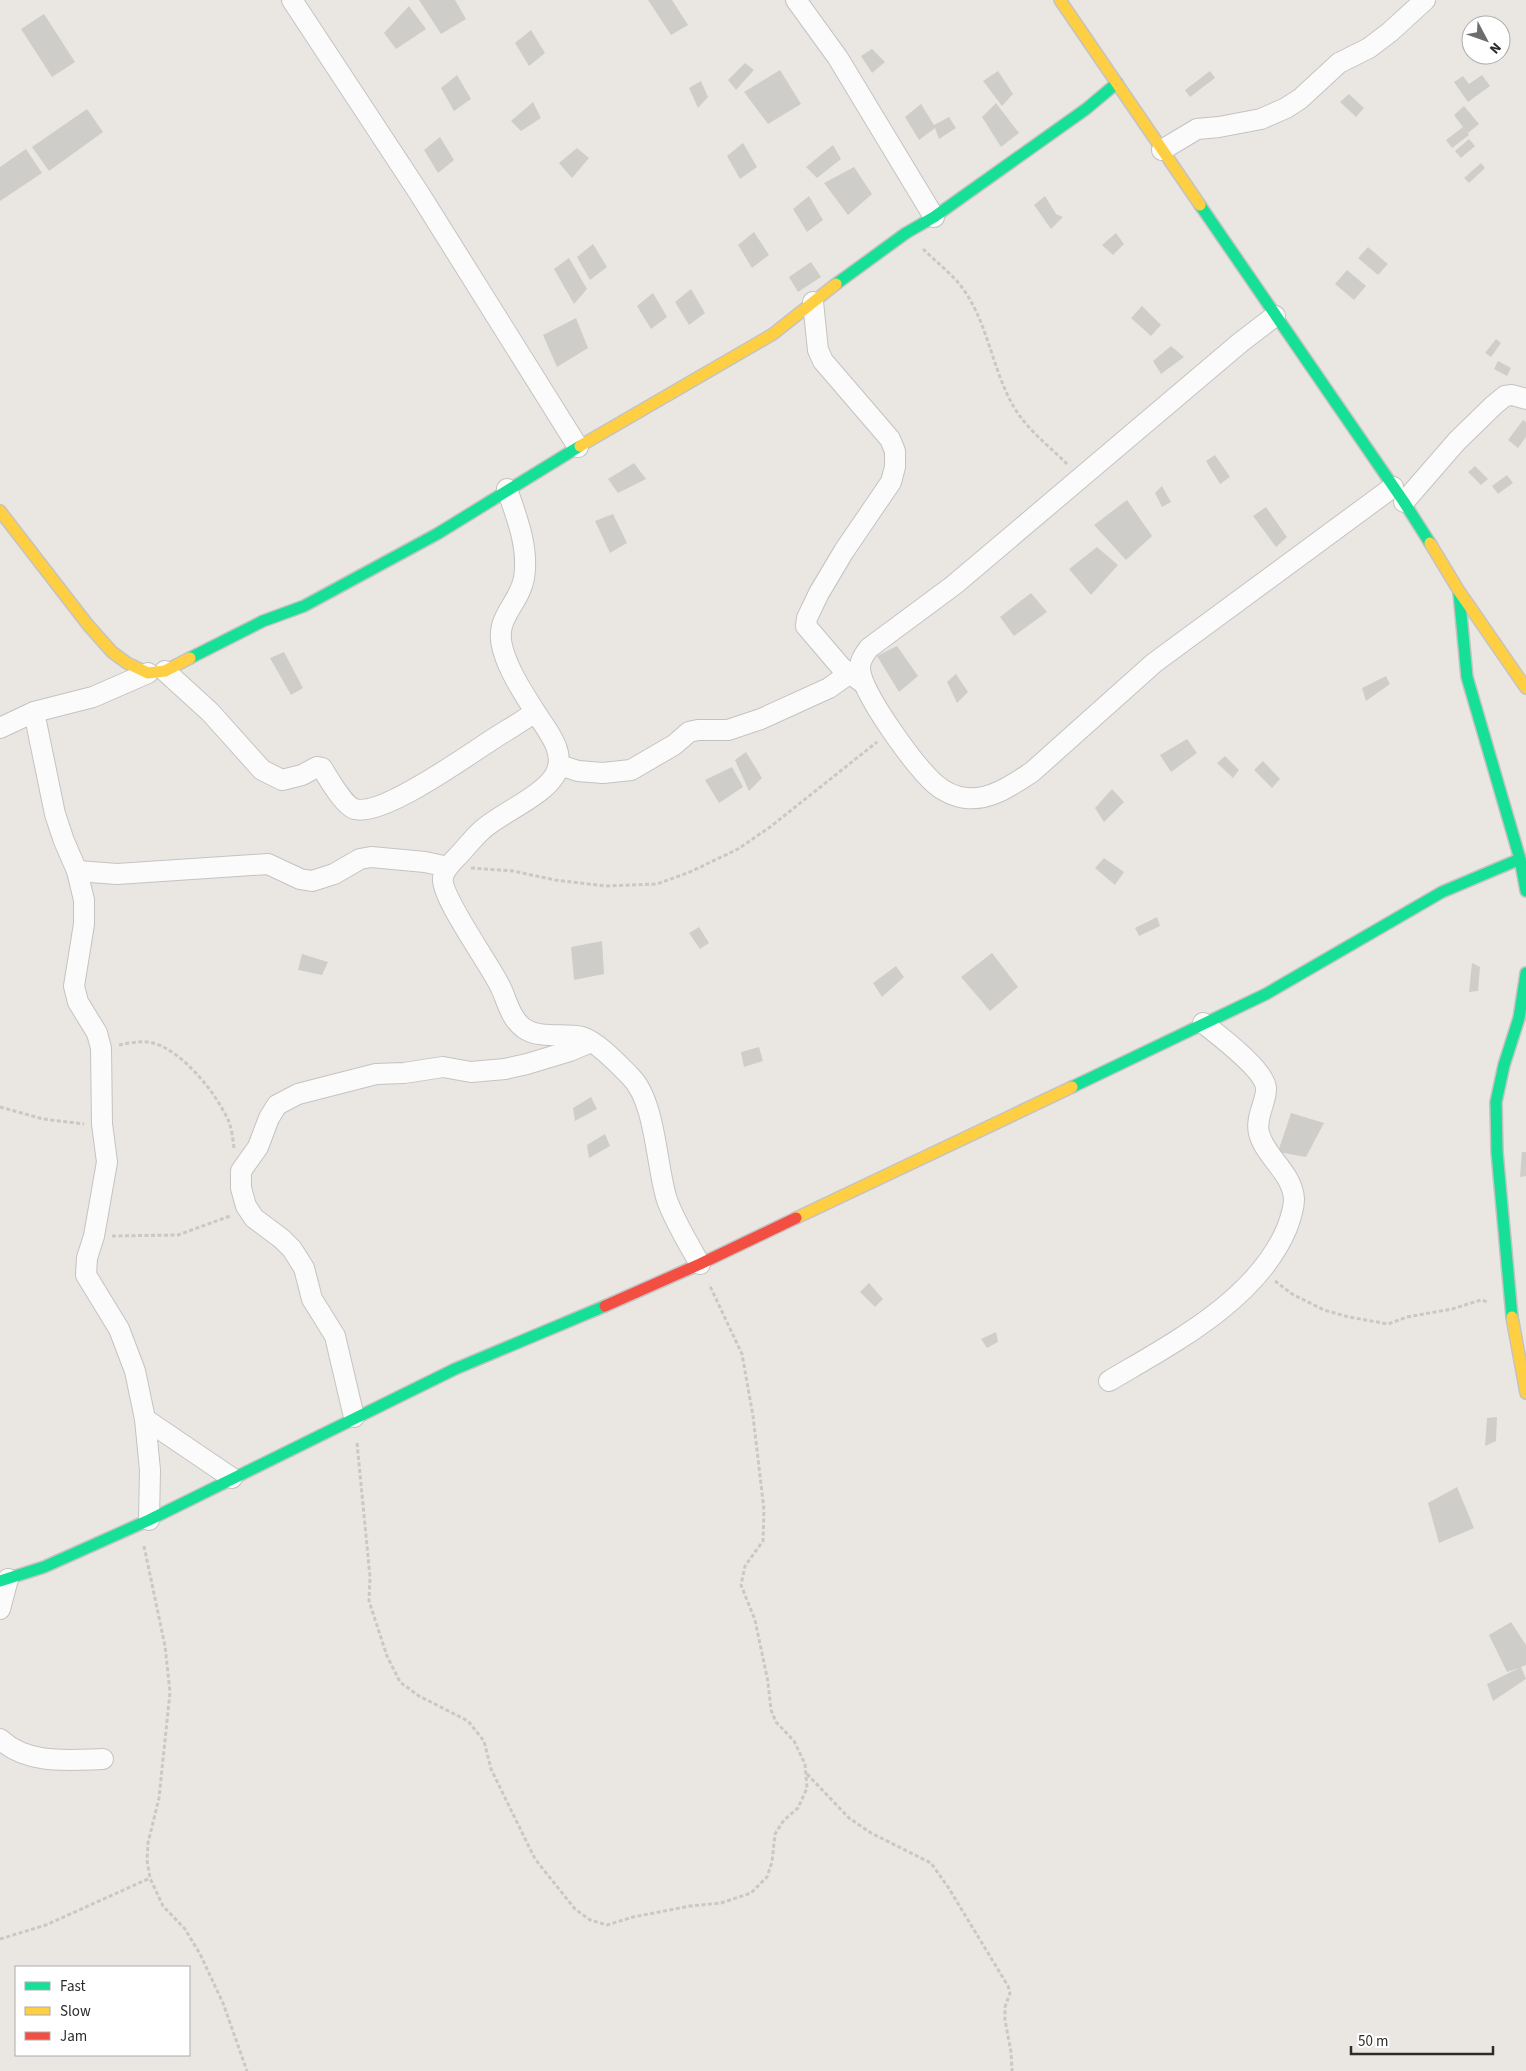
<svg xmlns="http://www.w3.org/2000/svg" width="1526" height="2071" viewBox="0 0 1526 2071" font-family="'Source Sans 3',sans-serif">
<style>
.building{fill:#cfcdca}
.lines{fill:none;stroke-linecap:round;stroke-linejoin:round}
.street-casing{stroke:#c4c3c3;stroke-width:22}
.fast-casing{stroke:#c4c3c3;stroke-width:14}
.slow-casing{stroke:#c4c3c3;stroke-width:14}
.jam-casing{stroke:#c4c3c3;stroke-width:14}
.path{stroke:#c8c8c7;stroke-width:3;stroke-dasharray:4 2.5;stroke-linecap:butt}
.street{stroke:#fcfbfb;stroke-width:20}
.fast{stroke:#16e098;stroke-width:11}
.slow{stroke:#ffcf43;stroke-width:11}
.jam{stroke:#f24e42;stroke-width:11}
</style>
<rect width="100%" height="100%" fill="#eae7e3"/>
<g class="building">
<path d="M419,0H455L466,19L441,34Z"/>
<path d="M648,0H672L688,25L671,35Z"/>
<path d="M409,6L426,29L396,49L384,33Z"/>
<path d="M44,14L75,62L52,77L21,29Z"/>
<path d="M531,30L545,53L529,66L515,43Z"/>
<path d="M872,49L885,62L872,73L861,56Z"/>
<path d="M745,63L754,70L736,90L728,80Z"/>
<path d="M780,70L801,104L768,124L744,92Z"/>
<path d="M998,71L1013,94L1002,106L983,81Z"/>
<path d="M1210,71L1215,78L1190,97L1185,90Z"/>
<path d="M457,75L471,99L454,111L441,88Z"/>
<path d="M1482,75L1490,86L1468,102L1454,82L1463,76L1469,84Z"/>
<path d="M701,81L708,97L698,108L689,88Z"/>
<path d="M1349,94L1364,108L1356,117L1340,102Z"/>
<path d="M533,102L541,118L521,131L511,121Z"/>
<path d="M996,103L1019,133L1001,147L982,117Z"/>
<path d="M921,104L934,125L949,117L956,128L939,139L935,128L919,140L905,117Z"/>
<path d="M1464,106L1479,124L1468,133L1465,129L1469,135L1452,148L1446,140L1463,127L1454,115Z"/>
<path d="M87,109L103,132L49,171L32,147Z"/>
<path d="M440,137L454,160L438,173L424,150Z"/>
<path d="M1469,139L1475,146L1461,158L1455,151Z"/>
<path d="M743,143L757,167L740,179L727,156Z"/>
<path d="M833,145L841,159L817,178L806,167Z"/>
<path d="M577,148L589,158L572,178L559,163Z"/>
<path d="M26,149L42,173L0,201V167Z"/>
<path d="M1481,163L1485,168L1469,183L1464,178Z"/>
<path d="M854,167L872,194L848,215L824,183Z"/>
<path d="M809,196L823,220L807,232L793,209Z"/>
<path d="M1045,196L1056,214L1063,217L1051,229L1034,205Z"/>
<path d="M754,232L769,255L752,268L738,245Z"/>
<path d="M1116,233L1124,244L1113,255L1102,245Z"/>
<path d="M593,244L607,267L590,280L577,257Z"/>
<path d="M1368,247L1388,264L1378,275L1358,258Z"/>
<path d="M569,258L587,289L574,304L554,269Z"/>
<path d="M811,262L821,277L798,292L789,277Z"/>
<path d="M1347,270L1366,286L1354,300L1335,284Z"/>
<path d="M691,289L705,313L689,325L675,302Z"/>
<path d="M653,293L667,317L651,329L637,306Z"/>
<path d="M1142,306L1161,325L1151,336L1131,318Z"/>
<path d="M576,318L588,348L557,367L543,335Z"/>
<path d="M1496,339L1501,343L1491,357L1485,353Z"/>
<path d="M1171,346L1184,357L1161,374L1153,361Z"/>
<path d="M1498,361L1511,368L1507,376L1494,369Z"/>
<path d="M1523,420L1526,422V437L1518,448L1508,440Z"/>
<path d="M1215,455L1230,477L1220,484L1206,461Z"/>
<path d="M634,463L646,479L618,493L608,479Z"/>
<path d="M1475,466L1488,479L1481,485L1468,472Z"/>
<path d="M1507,475L1513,483L1498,494L1492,486Z"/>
<path d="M1162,486L1171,502L1162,507L1155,493Z"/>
<path d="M1127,500L1152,536L1126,560L1094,525Z"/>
<path d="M1266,507L1287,537L1276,547L1253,516Z"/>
<path d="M613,514L627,543L610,553L595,521Z"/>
<path d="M1097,547L1118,565L1091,595L1069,569Z"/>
<path d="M1031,593L1047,612L1014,636L1000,617Z"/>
<path d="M897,646L918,676L899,692L877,656Z"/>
<path d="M284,652L303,688L291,695L270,658Z"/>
<path d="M956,674L968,692L957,703L947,682Z"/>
<path d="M1386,676L1390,684L1366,701L1362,688Z"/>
<path d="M1187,739L1197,753L1171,772L1160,755Z"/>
<path d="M746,752L762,778L749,791L735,760Z"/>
<path d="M1225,756L1239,770L1233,778L1217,763Z"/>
<path d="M1263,761L1280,779L1272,788L1254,770Z"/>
<path d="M732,767L743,787L719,803L705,780Z"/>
<path d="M1112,789L1124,802L1104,822L1095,808Z"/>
<path d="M1104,858L1124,872L1115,885L1095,868Z"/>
<path d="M1157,917L1160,926L1139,936L1135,928Z"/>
<path d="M699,927L709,943L700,949L689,933Z"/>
<path d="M602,941L604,974L574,980L571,947Z"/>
<path d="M992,953L1018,987L990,1011L961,977Z"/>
<path d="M302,954L328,962L322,975L298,970Z"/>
<path d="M1472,963L1480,967L1478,991L1469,992Z"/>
<path d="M896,966L904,977L882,997L873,983Z"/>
<path d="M759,1047L763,1061L744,1067L741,1052Z"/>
<path d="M591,1097L597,1109L575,1121L573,1108Z"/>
<path d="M1291,1113L1324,1123L1306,1157L1278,1152Z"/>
<path d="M605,1134L610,1146L589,1158L587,1145Z"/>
<path d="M1522,1152H1526V1176L1520,1177Z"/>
<path d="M869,1283L883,1299L875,1307L860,1292Z"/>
<path d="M996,1332L998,1342L987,1348L981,1339Z"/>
<path d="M1497,1417L1496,1441L1485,1446L1487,1418Z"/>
<path d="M1457,1487L1474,1528L1439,1543L1428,1503Z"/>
<path d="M1511,1622L1526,1645V1665L1521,1667L1526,1679L1493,1701L1487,1684L1519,1668L1507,1672L1489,1635Z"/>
</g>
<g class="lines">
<defs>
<g id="street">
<path d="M292,0L419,193L578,447"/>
<path d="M796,0L838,58L934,217"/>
<path d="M1162,150L1197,129L1219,127L1261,119L1286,108L1300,99L1339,63L1369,48L1390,32L1425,0"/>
<path d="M813,302L818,350L823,361L890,439L895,451V467L891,482L844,551L819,593L807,618L806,626L841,667L863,683"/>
<path d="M1275,316L1241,342L954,585L869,648C864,655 860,660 860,669C862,694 915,766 935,784C943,791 955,797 966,798C990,801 1012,785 1032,772L1154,663L1393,487"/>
<path d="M507,489C517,518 529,548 524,578C519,606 493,617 503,650C509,671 522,691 534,710C545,728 568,752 555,775C543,796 501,813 482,830C473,838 465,849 456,858C451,863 444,870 443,878C440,896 491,966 501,988C507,1001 511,1020 525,1029C541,1039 564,1033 582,1037C598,1042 618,1064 630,1076C656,1101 656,1166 667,1200C675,1222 688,1243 700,1264"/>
<path d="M1404,502L1457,441L1494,405L1505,396L1512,395L1526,399"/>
<path d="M165,671L210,712L262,770L282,780L302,775L317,767L322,768C328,778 345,807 355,809C382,817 465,757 490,741C505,731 520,723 535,712"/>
<path d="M34,712L55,814L64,841L77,871L84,900V924L74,986L78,1002L97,1033L101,1048L102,1124L107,1162L94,1236L87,1258L86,1275L119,1329L135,1371L145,1419L150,1470L149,1520"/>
<path d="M0,728L34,712L93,697L148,673"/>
<path d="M559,765L578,771L603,773L631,770L674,745L689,732L698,730H728L761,719L829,688L850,673"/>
<path d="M77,871L117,874L268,864L300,879L312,881L334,874L360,859L371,857L425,862L448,867"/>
<path d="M1109,1381C1173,1343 1257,1300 1287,1228C1290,1220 1294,1207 1294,1199C1292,1172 1265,1157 1259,1133C1255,1117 1267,1101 1266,1088C1264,1069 1218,1035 1203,1023"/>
<path d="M354,1417L335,1336L312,1299L304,1268L292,1249L282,1239L254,1218L246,1206L241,1188V1171L258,1147L269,1118L277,1105L298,1094L376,1074L404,1073L443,1067L471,1072L505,1069L527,1064L570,1051L591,1042"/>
<path d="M145,1419L232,1478"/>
<path d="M0,1609L8,1579"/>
<path d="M0,1739C27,1765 69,1760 103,1759"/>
</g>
<g id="fast">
<path d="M1200,205L1404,502L1430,543"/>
<path d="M836,284L906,233L934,217L1086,109L1117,83"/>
<path d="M1459,593L1467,677L1520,859L1526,891"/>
<path d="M190,658L263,621L304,606L437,534L580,446"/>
<path d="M1072,1087L1266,994L1442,892L1520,859"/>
<path d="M1512,1317L1497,1152L1496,1102L1504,1065L1519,1018L1526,973"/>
<path d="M0,1581L44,1567L149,1520L455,1369L605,1306"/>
</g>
<g id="slow">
<path d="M1060,0L1200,205"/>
<path d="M580,446L773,334L836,284"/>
<path d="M0,511L88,625L112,652L127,663L148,673L165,671L190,658"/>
<path d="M1430,543L1459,591L1526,688"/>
<path d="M796,1218L1072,1087"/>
<path d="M1512,1317L1526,1393"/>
</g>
<path id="jam" d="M605,1306L700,1264L796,1218"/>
</defs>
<use href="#street" class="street-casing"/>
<use href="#fast" class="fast-casing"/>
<use href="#slow" class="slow-casing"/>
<use href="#jam" class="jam-casing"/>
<g class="path">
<path d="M923,249C935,261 951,273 961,286C990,324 992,376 1019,415C1032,433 1051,448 1067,464"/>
<path d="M471,868L513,871L555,880L606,886L657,884L690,872L738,849L770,827L877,742"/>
<path d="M119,1045C130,1043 142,1040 153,1043C183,1051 217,1094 229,1122C232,1130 233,1140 234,1148"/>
<path d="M0,1107L43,1119L84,1124"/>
<path d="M112,1236L178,1235L230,1216"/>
<path d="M1275,1281L1292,1294L1324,1310L1349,1317L1388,1324L1407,1317L1452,1309L1481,1300L1488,1302"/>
<path d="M357,1443L370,1577L369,1601L387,1656L400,1682L419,1696L468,1721L484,1741L491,1769L535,1859L575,1909L590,1920L607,1925L633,1917L690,1906L721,1903L751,1893L767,1877L772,1862L775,1834L784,1820L798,1808L807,1788L805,1764L794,1741L776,1722L771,1710L768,1682L755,1620L741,1585L745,1566L763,1541L764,1510L753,1416L742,1354L709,1284"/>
<path d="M144,1546L165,1646L170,1692L159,1798L148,1843L147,1860L150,1878L163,1906L185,1929L200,1954L223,2003L247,2071"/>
<path d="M807,1774L849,1818L871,1833L931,1863L948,1887L1008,1986L1010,1993L1005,2007V2020L1011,2052L1012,2071"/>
<path d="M0,1939L46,1925L150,1878"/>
</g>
<use href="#street" class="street"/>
<use href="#fast" class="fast"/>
<use href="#slow" class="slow"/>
<use href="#jam" class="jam"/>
</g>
<rect x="15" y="1966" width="175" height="90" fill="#ffffff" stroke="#ababab"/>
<rect x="25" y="1982" width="25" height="8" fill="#16e098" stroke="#ababab"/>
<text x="60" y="1991" font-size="15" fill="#2c2c2c">Fast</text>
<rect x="25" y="2007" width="25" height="8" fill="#ffcf43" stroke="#ababab"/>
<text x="60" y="2016" font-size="15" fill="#2c2c2c">Slow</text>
<rect x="25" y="2032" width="25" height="8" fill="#f24e42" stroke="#ababab"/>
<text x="60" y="2041" font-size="15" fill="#2c2c2c">Jam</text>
<g transform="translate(1486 40) rotate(131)"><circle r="24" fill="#ffffff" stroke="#ababab"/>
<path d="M0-4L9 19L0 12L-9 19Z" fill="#6e6d6c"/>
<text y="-8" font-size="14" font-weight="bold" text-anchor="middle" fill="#2c2c2c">N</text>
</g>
<path d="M1351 2046v8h142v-8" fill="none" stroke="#2c2c2c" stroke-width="2.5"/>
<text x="1358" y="2046" font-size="15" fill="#2c2c2c" stroke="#ffffff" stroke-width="4" paint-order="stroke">50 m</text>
</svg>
